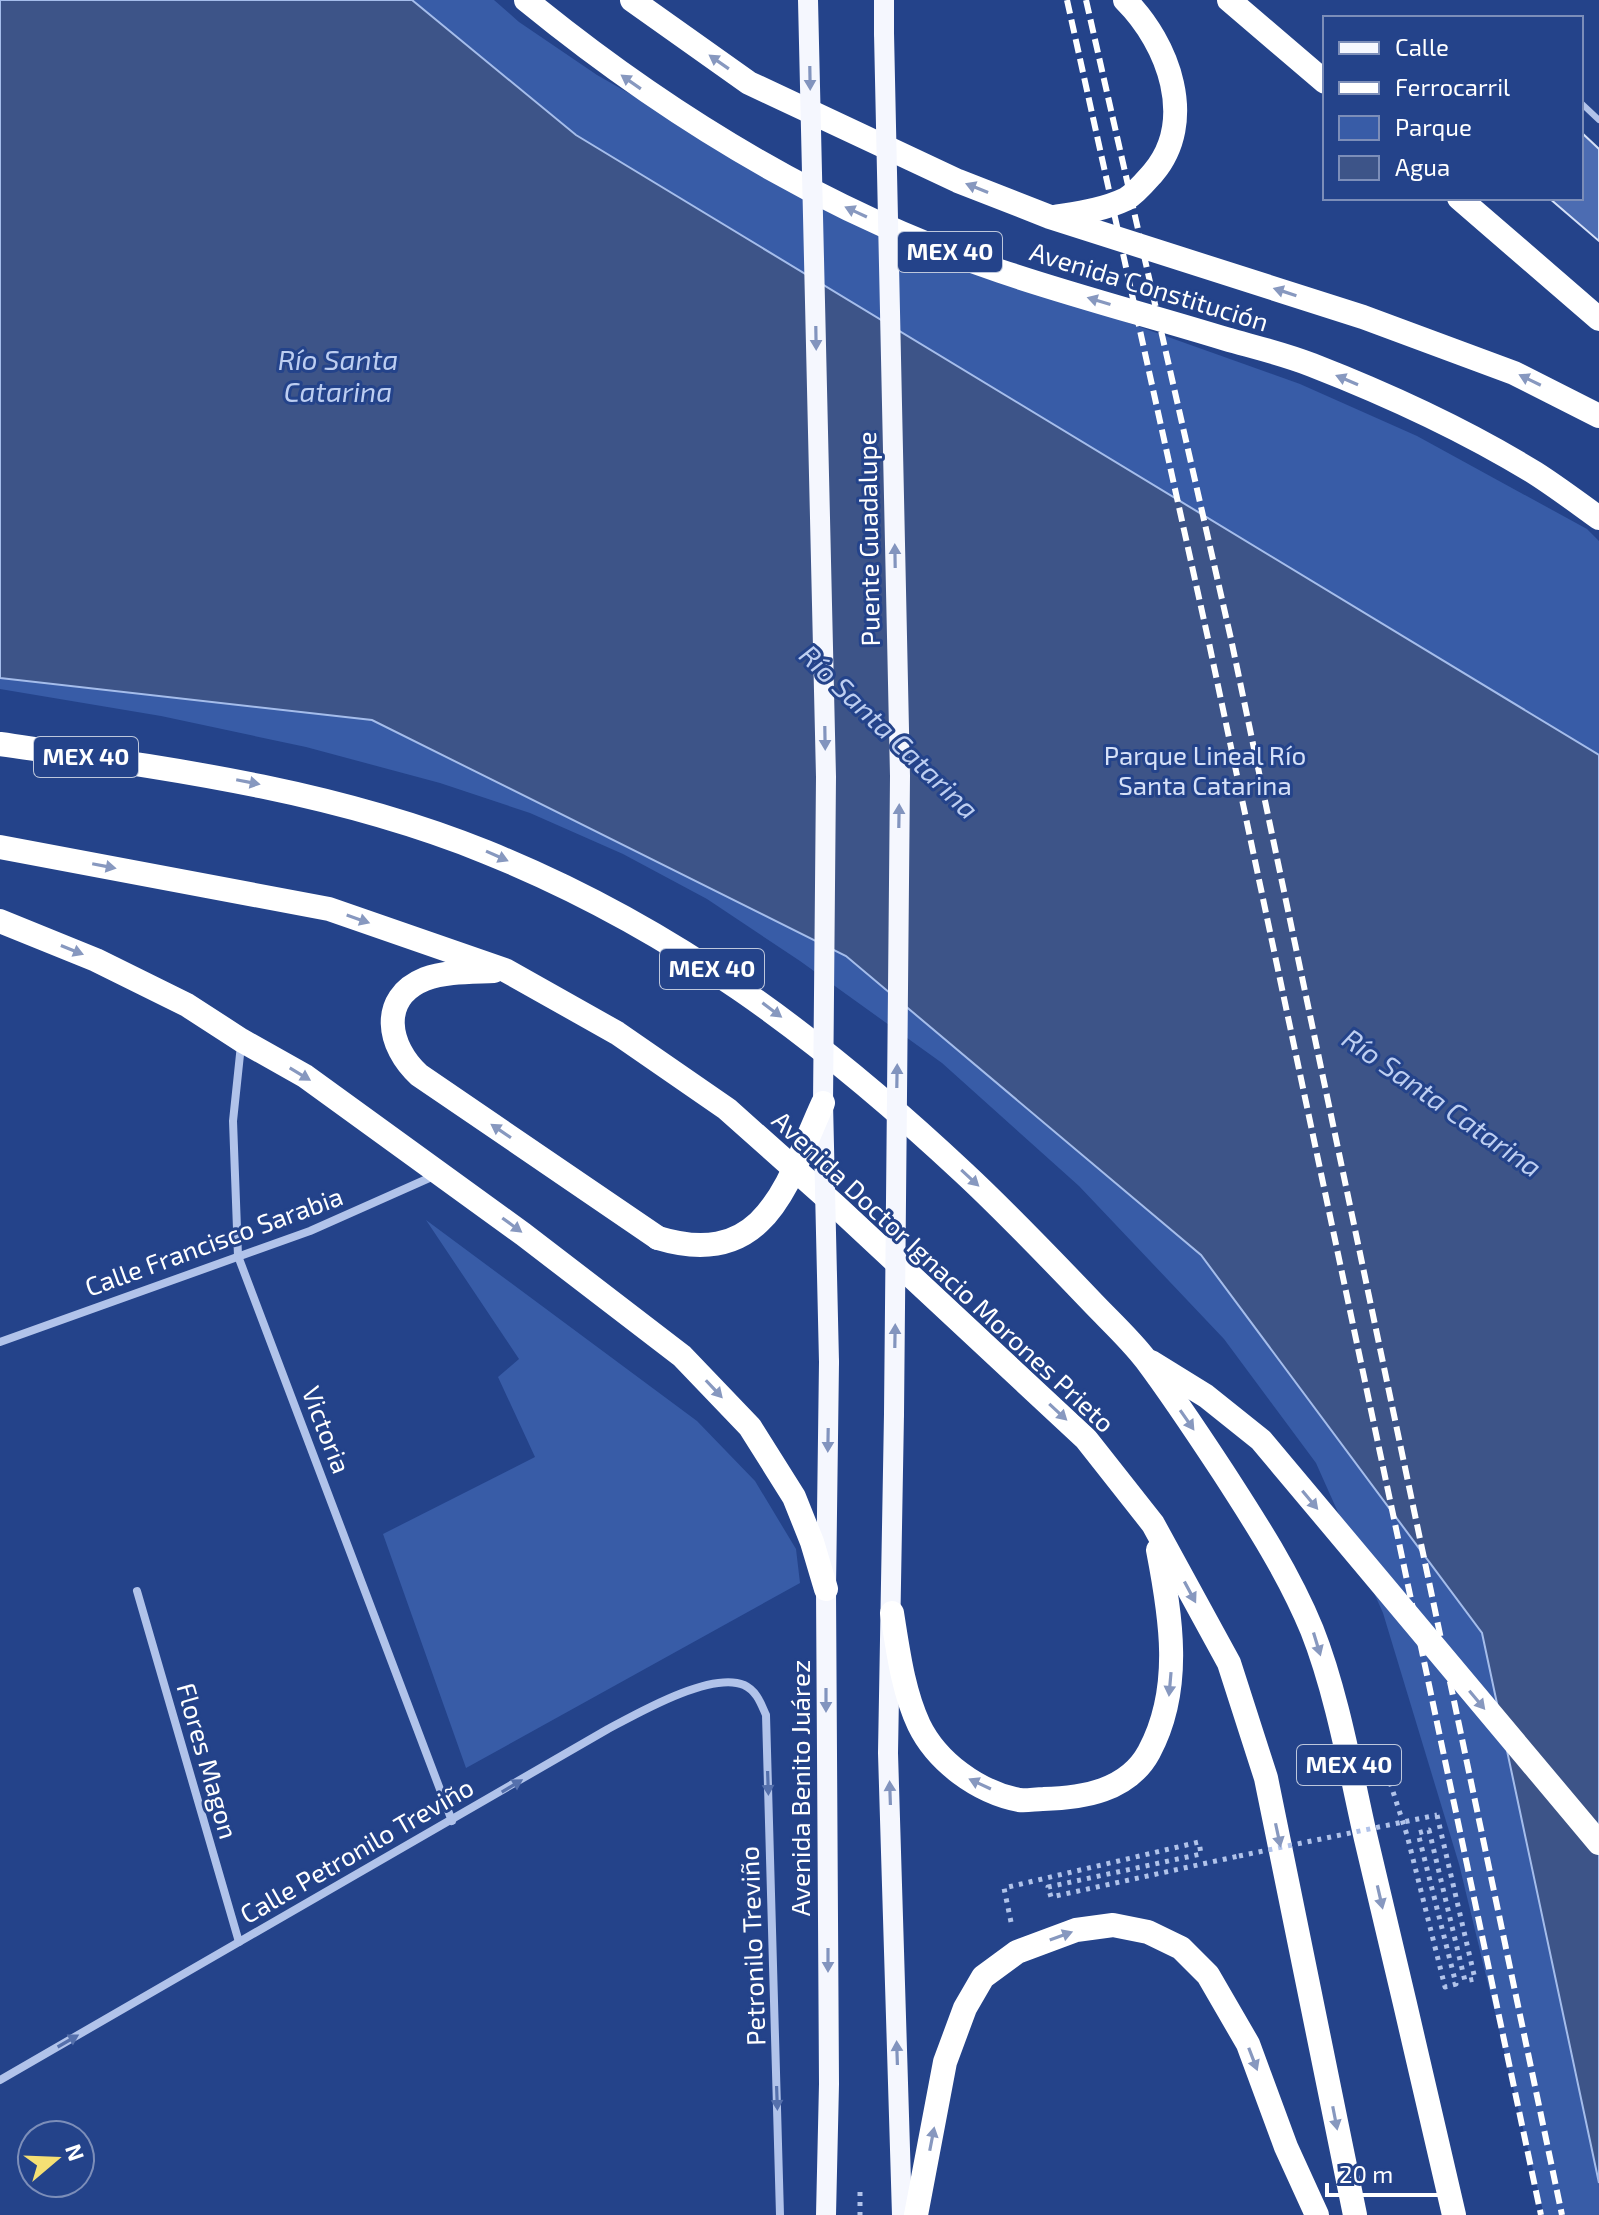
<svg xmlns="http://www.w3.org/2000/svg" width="1599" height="2215" viewBox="0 0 1599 2215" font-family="'Exo 2',sans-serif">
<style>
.green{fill:#385ca7}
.water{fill:#3d5488;stroke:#a5bdeb;stroke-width:2}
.building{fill:#4c6cb2;stroke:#d6e1f8;stroke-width:2}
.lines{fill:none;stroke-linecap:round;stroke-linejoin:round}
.path{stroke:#b1c3ea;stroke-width:5;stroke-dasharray:4 6;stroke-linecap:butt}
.lane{stroke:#b1c3ea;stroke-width:6}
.street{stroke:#b1c3ea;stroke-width:8}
.primary{stroke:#f5f7fe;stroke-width:20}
.highway{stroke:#fff;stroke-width:24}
.rail{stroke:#fff;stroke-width:6;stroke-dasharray:14 6;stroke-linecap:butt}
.path-bridge{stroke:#b1c3ea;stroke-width:5;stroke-dasharray:4 6;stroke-linecap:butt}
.primary-bridge{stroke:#f5f7fe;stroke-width:20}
.highway-bridge{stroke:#fff;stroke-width:24}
.oneway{fill:#8798bf}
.oneway2{fill:#8294be}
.oneway3{fill:#5570ac}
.labels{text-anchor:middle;stroke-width:6;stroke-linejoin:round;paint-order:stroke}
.shield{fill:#24438a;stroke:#bdc7dc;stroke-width:2}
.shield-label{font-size:24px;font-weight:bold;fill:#fff}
.street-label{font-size:26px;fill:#fff;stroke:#24438a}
.park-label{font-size:26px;fill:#d6e1f8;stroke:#24438a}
.water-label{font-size:28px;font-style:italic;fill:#bdcef1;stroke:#24438a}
</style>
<rect width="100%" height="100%" fill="#24438a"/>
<g class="green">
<path d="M0,0H494L519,22L597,75L725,148L1008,280L1300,384L1417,436L1587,529L1599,541V2215H1544L1459,1864L1383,1613L1316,1463L1224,1339L1079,1186L942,1063L800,961L707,899L623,854L530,813L440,783L306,747L161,716L0,689Z"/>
<path d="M426,1220L697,1421L755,1481L796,1549L800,1583L466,1768L383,1534L535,1457L498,1377L519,1359Z"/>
</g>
<path class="water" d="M0,0H412L576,135L1599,755V2183L1482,1633L1201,1255L846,956L372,720L0,678Z"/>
<path class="building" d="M1581,132L1599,149V241L1549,198H1581Z"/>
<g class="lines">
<g class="path">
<path d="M1387,1773L1407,1835L1445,1987L1456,1984L1418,1833L1429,1830L1465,1981L1475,1979L1437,1815"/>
<path d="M1011,1922L1004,1888L1199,1842L1201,1854L1048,1887L1051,1897L1239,1856"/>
<path d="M860,2192V2215"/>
</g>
<path class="lane" d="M1581,103L1599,120"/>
<g class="street">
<path d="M241,1045L233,1121L238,1256L452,1821"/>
<path d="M0,1342L310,1231L436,1175"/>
<path d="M137,1591L239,1942"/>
<path d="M0,2080L608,1729C638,1713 711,1671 744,1685C757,1691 761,1704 766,1715L780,2215"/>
</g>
<g class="primary">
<path d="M884,33V0"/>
<path d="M894,1414L888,1753L902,2215"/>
<path d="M826,2215L829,2084L826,1589L829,1362"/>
</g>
<g class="highway">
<path d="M526,0C668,116 825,212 1000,271C1074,296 1151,316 1226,339C1254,347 1284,354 1312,365C1389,395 1465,430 1535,473C1557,487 1578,503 1599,518"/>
<path d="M632,0L749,83L958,181L1050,217L1363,317L1514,373L1599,416"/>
<path d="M1229,0L1325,82"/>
<path d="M1459,198L1599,319"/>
<path d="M1054,217C1078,213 1103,210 1126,199C1136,193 1145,182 1153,173C1197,121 1169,44 1125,0"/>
<path d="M0,744C165,768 330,789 486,852C672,927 819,1037 964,1173C1008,1214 1050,1258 1092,1302C1110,1321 1130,1339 1146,1360C1173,1396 1198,1434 1223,1472C1256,1523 1289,1574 1312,1630C1337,1693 1351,1773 1366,1839C1396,1964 1425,2090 1454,2215"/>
<path d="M0,847L329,909L505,970L617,1033L727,1109L837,1207L1086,1439L1153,1524L1229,1663L1266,1778L1355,2215"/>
<path d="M0,921L96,960L187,1005L241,1040L305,1076L523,1234L682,1356L750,1427L794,1497L812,1542L826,1589"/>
<path d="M494,971C472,972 446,971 425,979C378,998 388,1047 419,1075L658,1238"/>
<path d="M1151,1362L1206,1396L1261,1440L1599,1843"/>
<path d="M892,1613C898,1650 903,1691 919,1725C937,1762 978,1792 1019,1800C1026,1801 1036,1799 1043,1799C1083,1798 1128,1791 1149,1752C1183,1689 1171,1617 1158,1550"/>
<path d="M916,2215L945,2062L965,2008L983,1977L1017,1952L1076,1930L1113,1925L1148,1932L1181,1948L1208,1975L1248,2044L1286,2147L1317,2215"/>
</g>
<g class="rail">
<path d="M1067,0L1209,643L1541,2215"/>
<path d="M1086,0L1231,639L1562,2215"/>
</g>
<path class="path-bridge" d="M1239,1856L1437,1815"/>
<g class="primary-bridge">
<path d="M808,0L826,777L823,1103L829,1362"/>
<path d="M884,33L900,776L894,1414"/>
</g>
<path class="highway-bridge" d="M658,1238C767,1271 787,1182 823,1103"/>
</g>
<defs><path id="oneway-solid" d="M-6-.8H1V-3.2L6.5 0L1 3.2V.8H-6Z" transform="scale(2)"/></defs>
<g class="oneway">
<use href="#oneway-solid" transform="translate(719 62) rotate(-145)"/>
<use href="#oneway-solid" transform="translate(631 82) rotate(-145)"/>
<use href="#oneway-solid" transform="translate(977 188) rotate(-158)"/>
<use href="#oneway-solid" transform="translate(856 212) rotate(-155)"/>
<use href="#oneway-solid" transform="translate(1285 292) rotate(-162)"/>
<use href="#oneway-solid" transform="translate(1099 301) rotate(-163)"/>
<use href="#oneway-solid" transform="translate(1347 380) rotate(-157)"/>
<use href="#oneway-solid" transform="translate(1530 380) rotate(-154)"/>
<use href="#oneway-solid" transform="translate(248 782) rotate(11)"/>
<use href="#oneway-solid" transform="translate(497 856) rotate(24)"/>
<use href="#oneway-solid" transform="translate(104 866) rotate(11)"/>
<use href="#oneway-solid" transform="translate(358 919) rotate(19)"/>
<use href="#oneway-solid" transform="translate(72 950) rotate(22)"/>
<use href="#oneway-solid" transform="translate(772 1010) rotate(37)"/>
<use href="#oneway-solid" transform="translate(300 1074) rotate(31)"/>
<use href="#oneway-solid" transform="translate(501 1131) rotate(-146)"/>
<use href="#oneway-solid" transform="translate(970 1178) rotate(43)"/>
<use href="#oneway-solid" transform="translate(512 1225) rotate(36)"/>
<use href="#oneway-solid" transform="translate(714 1389) rotate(47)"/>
<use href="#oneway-solid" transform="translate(1058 1412) rotate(43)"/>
<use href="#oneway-solid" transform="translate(1187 1420) rotate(55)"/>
<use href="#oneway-solid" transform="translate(1310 1500) rotate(50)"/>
<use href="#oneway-solid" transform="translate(1190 1592) rotate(62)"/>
<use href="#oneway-solid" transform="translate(1317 1644) rotate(73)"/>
<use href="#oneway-solid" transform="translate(1170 1684) rotate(95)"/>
<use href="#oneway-solid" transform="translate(1477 1700) rotate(50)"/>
<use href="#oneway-solid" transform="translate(980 1784) rotate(-155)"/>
<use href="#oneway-solid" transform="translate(1278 1835) rotate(78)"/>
<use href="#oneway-solid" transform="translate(1380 1897) rotate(77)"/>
<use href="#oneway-solid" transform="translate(1061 1936) rotate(-20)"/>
<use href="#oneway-solid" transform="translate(1253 2059) rotate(69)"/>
<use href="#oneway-solid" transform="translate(1335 2118) rotate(79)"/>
<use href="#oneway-solid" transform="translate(932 2139) rotate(-79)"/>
</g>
<g class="oneway2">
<use href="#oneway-solid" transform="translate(810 78) rotate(89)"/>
<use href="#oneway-solid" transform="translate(816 338) rotate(89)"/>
<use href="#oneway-solid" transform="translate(895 556) rotate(-91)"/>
<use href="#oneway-solid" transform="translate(825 738) rotate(89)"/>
<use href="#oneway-solid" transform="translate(899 816) rotate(-89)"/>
<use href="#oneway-solid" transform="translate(897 1076) rotate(-89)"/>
<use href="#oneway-solid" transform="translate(895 1336) rotate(-89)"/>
<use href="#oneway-solid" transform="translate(828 1440) rotate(91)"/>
<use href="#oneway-solid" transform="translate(826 1700) rotate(90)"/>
<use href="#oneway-solid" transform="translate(890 1793) rotate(-92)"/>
<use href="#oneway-solid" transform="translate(828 1960) rotate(90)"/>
<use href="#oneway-solid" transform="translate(897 2053) rotate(-92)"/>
</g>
<g class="oneway3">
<use href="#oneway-solid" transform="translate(768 1783) rotate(88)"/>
<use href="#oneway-solid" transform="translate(512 1786) rotate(-31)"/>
<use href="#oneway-solid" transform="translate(68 2041) rotate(-30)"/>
<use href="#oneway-solid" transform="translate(777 2098) rotate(88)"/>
</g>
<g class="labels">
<g class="shield">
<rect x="898" y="232" width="104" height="40" rx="6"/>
<rect x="34" y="737" width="104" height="40" rx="6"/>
<rect x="660" y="949" width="104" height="40" rx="6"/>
<rect x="1297" y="1745" width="104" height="40" rx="6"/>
</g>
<g class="shield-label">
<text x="950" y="260">MEX 40</text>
<text x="86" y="765">MEX 40</text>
<text x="712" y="977">MEX 40</text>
<text x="1349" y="1773">MEX 40</text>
</g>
<g class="street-label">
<text transform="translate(1149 287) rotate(17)" y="9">Avenida Constitución</text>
<text transform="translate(869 539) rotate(-91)" y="9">Puente Guadalupe</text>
<text transform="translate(214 1242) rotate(-20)" y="9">Calle Francisco Sarabia</text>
<text transform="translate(943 1272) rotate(43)" y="9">Avenida Doctor Ignacio Morones Prieto</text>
<text transform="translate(326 1430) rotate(69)" y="9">Victoria</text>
<text transform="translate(207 1761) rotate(74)" y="9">Flores Magon</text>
<text transform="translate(801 1788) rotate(-90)" y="9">Avenida Benito Juárez</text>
<text transform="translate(357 1851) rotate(-30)" y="9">Calle Petronilo Treviño</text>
<text transform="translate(753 1946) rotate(-92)" y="9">Petronilo Treviño</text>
</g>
<g class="park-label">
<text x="1205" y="765">Parque Lineal Río<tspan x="1205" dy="30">Santa Catarina</tspan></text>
</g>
<g class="water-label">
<text x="338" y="370">Río Santa<tspan x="338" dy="32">Catarina</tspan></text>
<text transform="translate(889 732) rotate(44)" y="10">Río Santa Catarina</text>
<text transform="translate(1442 1103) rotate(35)" y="10">Río Santa Catarina</text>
</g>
</g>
<rect x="1323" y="16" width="260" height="184" fill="#24438a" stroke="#7c8eb9" stroke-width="2"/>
<rect x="1339" y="42" width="40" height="12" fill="#f5f7fe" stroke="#7c8eb9" stroke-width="2"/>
<text x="1395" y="56" font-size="24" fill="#ffffff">Calle</text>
<rect x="1339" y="82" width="40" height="12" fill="#ffffff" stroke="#7c8eb9" stroke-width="2"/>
<text x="1395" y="96" font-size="24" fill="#ffffff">Ferrocarril</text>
<rect x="1339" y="116" width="40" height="24" fill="#385ca7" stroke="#7c8eb9" stroke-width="2"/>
<text x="1395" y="136" font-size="24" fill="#ffffff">Parque</text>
<rect x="1339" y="156" width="40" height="24" fill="#3d5488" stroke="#7c8eb9" stroke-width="2"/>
<text x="1395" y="176" font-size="24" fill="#ffffff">Agua</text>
<g transform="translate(56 2159) rotate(71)"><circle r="38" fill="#24438a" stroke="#7c8eb9" stroke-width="2"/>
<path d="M0-6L14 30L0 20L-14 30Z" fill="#f5e074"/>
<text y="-12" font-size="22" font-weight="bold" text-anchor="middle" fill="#ffffff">N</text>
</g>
<path d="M1327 2183v12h116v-12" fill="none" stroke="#ffffff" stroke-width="4"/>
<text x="1339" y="2183" font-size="24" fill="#ffffff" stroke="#24438a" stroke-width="6" paint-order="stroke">20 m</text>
</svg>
